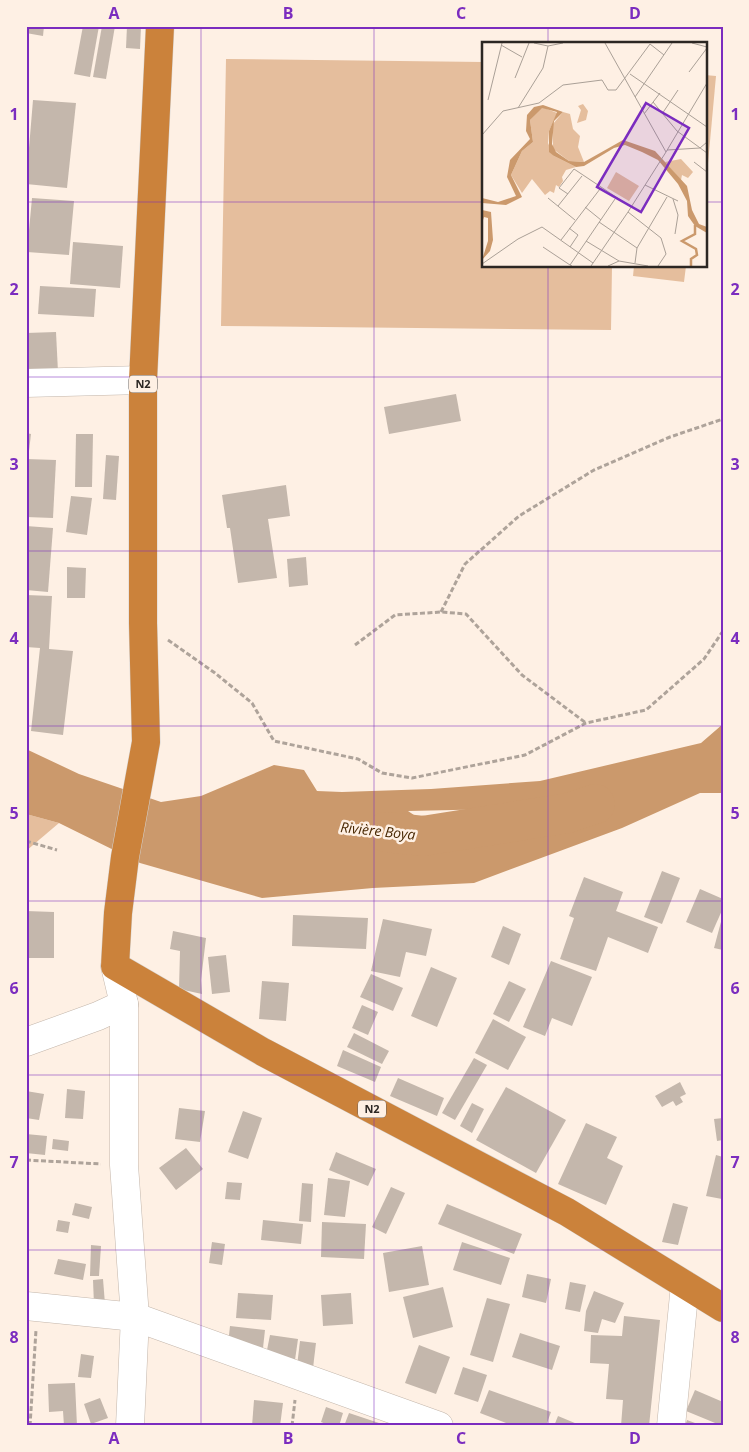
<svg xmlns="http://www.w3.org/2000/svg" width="749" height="1452" viewBox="0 0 749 1452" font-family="'Open Sans',sans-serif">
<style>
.green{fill:#e5be9d}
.water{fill:#cb996c;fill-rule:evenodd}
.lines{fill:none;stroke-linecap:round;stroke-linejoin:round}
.river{stroke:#cb996c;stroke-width:40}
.building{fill:#c4b7ac}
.street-casing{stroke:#c3b6ab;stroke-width:29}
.highway-casing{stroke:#d5d4d3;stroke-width:29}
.path{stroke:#aea39a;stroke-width:3;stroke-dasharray:5 2.5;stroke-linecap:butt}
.street{stroke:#fff;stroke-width:28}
.highway{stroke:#cb823b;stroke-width:28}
.grid{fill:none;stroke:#7b2cbf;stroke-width:1;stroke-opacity:0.55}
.labels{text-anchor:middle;stroke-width:5;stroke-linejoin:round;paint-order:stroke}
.shield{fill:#fef0e4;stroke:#6b635d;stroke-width:1}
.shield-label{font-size:11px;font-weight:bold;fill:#2c2723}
.water-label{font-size:14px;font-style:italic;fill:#482702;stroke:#fef0e4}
.inset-river{fill:none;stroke:#cb996c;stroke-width:2.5}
.inset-road{fill:none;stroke:#aaa097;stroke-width:1}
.view{fill:#7b2cbf;fill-opacity:0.15;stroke:#7b2cbf;stroke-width:2.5}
.inset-edge{fill:none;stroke:#2c2723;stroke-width:2.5}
.neatline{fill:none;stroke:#7b2cbf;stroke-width:2}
.grid-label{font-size:16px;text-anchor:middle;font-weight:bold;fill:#7b2cbf}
</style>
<rect width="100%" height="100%" fill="#fef0e4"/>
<g class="green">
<path d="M226,59L483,62V266H612L611,330L221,326Z"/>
<path d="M705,75L716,76L706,185H705Z"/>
<path d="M634,266H686L684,282L633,276Z"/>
<path d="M26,814L59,823L26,851Z"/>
</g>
<path class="water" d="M723,724V793H700L622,828L474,883L373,888L262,898L140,863L59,823L26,814V749L79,774L161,802L201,796L274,765L304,770L317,791L342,792L431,789L540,781L701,743ZM537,808L544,812L542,817L470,844L448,838L408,811Z"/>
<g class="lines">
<path class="river" d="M386,832L423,836L568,813L595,804"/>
</g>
<g class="building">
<path d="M26,26H44L43,36L26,33Z"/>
<path d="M83,26H99L90,77L74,74Z"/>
<path d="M102,26H115L106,79L93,77Z"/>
<path d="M127,26H141L140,49L126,48Z"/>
<path d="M33,100L76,103L67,188L26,184Z"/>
<path d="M32,198L74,201L69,255L27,252Z"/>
<path d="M73,242L123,246L120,288L70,284Z"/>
<path d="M40,286L96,289L94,317L38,314Z"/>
<path d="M56,332L58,372H26V333Z"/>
<path d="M456,394L461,421L389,434L384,407Z"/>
<path d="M26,433L31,434L29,451H26Z"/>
<path d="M76,434H93L92,487H75Z"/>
<path d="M106,455L119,456L116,500L103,499Z"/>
<path d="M26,459L56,460L53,518L26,517Z"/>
<path d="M286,485L290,516L268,519L277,578L238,583L230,528H227L222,495Z"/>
<path d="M71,496L92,498L87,535L66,532Z"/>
<path d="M26,526L53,528L48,592L26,590Z"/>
<path d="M306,557L308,585L289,587L287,559Z"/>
<path d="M67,567L86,568L85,598H67Z"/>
<path d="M26,595L52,596L49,649L73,651L63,735L31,731L40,648L26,647Z"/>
<path d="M662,871L680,878L662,924L644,917Z"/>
<path d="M584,877L623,892L616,911L658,927L648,953L608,937L596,971L560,959L574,918L569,916Z"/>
<path d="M700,889L723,899V908L712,933L686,922Z"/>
<path d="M26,911L54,912V958H26Z"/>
<path d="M293,915L368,918L366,949L292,946Z"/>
<path d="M722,918H723V950L714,948Z"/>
<path d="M383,919L432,929L426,956L406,952L400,977L371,971Z"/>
<path d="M503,926L521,934L509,965L491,957Z"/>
<path d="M173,931L206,938L201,980L202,994L179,989L180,951L170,949Z"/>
<path d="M226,955L230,992L212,994L208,957Z"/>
<path d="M551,961L592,977L572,1026L552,1018L545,1036L523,1027Z"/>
<path d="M431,967L457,978L437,1027L411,1016Z"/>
<path d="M371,974L403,988L393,1011L360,997Z"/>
<path d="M262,981L289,983L286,1021L259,1019Z"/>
<path d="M509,981L526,989L509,1022L493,1014Z"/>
<path d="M362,1005L378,1012L368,1035L352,1028Z"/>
<path d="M493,1019L526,1037L508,1070L475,1053Z"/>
<path d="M354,1033L389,1051L382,1064L347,1047Z"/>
<path d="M343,1050L381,1067L375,1082L337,1066Z"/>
<path d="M474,1058L487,1065L455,1120L442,1113Z"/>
<path d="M398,1078L444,1098L437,1116L390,1096Z"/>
<path d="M680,1082L686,1094L680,1097L683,1102L676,1106L673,1101L662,1107L655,1096Z"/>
<path d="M506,1087L566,1120L536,1173L476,1140Z"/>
<path d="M67,1089L85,1091L83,1119L65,1118Z"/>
<path d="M26,1091L44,1094L39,1120L26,1118Z"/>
<path d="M472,1103L484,1109L472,1133L460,1126Z"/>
<path d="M179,1108L205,1111L200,1142L175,1139Z"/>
<path d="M243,1111L262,1118L248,1159L228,1152Z"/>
<path d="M723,1118V1140L717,1141L714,1119Z"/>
<path d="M586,1123L617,1137L607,1158L623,1166L606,1205L558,1184Z"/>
<path d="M26,1134L47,1136L45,1155L26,1153Z"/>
<path d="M53,1139L69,1141L68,1151L52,1149Z"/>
<path d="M186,1148L203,1169L176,1190L159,1168Z"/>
<path d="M336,1152L376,1169L368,1186L329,1170Z"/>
<path d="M716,1155L723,1157L722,1199L706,1196Z"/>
<path d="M328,1178L350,1181L345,1217L324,1215Z"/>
<path d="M227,1182L242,1183L240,1200L225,1199Z"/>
<path d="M302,1183L313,1184L311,1222L299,1221Z"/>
<path d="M391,1187L405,1193L386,1234L372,1227Z"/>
<path d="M75,1203L92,1207L89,1219L72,1215Z"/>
<path d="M673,1203L688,1207L678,1245L662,1242Z"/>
<path d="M447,1204L522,1234L514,1254L438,1224Z"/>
<path d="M58,1220L70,1222L68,1233L56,1231Z"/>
<path d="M263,1220L303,1224L301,1244L261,1240Z"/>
<path d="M322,1222L366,1224L364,1259L321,1257Z"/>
<path d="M212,1242L225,1244L222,1265L209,1263Z"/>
<path d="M462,1242L510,1258L501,1285L453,1270Z"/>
<path d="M91,1245L101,1246L99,1276H90Z"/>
<path d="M422,1246L429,1285L389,1292L383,1253Z"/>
<path d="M58,1259L86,1264L83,1280L54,1274Z"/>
<path d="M527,1274L551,1279L546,1303L522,1297Z"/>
<path d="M103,1279L105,1304L94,1305L93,1280Z"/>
<path d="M570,1282L586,1285L580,1312L565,1309Z"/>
<path d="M443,1287L453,1327L413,1338L403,1297Z"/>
<path d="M594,1291L624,1303L615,1323L602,1319L598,1333L584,1331L586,1311Z"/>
<path d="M238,1293L273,1295L271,1320L236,1318Z"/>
<path d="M351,1293L353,1324L323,1326L321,1295Z"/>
<path d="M487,1298L510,1304L493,1362L470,1355Z"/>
<path d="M624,1316L660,1320L649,1426H621L623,1400L606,1399L609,1364L590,1363L591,1335L622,1336Z"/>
<path d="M230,1326L265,1330L263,1348L228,1344Z"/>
<path d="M520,1333L560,1346L552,1370L512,1357Z"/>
<path d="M270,1335L298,1339L295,1360L266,1355Z"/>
<path d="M300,1341L316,1343L313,1368L297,1366Z"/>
<path d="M419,1345L450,1357L436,1394L405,1383Z"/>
<path d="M81,1354L94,1356L91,1378L78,1377Z"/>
<path d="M463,1367L487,1375L478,1402L454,1394Z"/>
<path d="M75,1383L77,1426H64L63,1411L49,1412L48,1384Z"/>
<path d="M489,1390L551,1412L546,1426H514L480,1413Z"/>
<path d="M695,1390L723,1402V1419L720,1425L686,1411Z"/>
<path d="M100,1398L108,1418L91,1424L84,1404Z"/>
<path d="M254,1400L283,1403L280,1426H252Z"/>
<path d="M326,1407L343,1413L339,1426H331L321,1422Z"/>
<path d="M349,1413L385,1425V1426H344Z"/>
<path d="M558,1416L582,1426H554Z"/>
<path d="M687,1420L703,1426H685Z"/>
</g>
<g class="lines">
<defs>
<g id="street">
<path d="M26,383L143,380"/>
<path d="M115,966L124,1004V1165L135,1317L130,1426"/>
<path d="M26,1042L98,1016L124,1004"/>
<path d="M26,1306L135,1317L439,1426"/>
<path d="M671,1426L685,1285"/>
</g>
<path id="highway" d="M160,26L143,380V623L146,742L125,857L118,913L115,966L263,1052L567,1212L723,1308"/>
</defs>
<use href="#street" class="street-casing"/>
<use href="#highway" class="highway-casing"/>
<g class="path">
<path d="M441,612L465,564L519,516L594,470L670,437L723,419"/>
<path d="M168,640L215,673L252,703L274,741L358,759L382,773L412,778L525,755L586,723L646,710L704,659L723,631"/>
<path d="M355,645L395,615L441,612L466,614L522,675L586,723"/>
<path d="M26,841L57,850"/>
<path d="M26,1160L101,1164"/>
<path d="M30,1426L36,1330"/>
<path d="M292,1426L295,1400"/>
</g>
<use href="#street" class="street"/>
<use href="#highway" class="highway"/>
</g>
<path class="grid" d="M201,26V1426M374,26V1426M548,26V44M26,202H483M705,202H723M548,266V1426M26,377H723M26,551H723M26,726H723M26,901H723M26,1075H723M26,1250H723"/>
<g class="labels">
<g class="shield">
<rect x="129" y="375.5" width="28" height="17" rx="4"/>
<rect x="358" y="1100.5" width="28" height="17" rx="4"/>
</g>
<g class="shield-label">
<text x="143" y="388">N2</text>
<text x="372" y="1113">N2</text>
</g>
<g class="water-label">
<text transform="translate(378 831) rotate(6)" y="5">Rivière Boya</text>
</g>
</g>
<g transform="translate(482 42)">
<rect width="225" height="225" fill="#fef0e4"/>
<path d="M101,62L106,69L104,78L95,81L99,68L96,64ZM60,65L75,71L67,89L66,101L72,114L94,125L84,128L80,135L81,139L77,145L74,143L72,151L68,149L63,153L50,137L40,151L29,133L40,109L51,100L48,78ZM81,70L88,72L91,87L98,94L96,105L102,120L87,119L71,107V82ZM199,117L211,130L206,136L200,133L199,138L183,120ZM134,130L157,144L147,159L125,146Z" fill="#e5be9d"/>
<path d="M61,63L81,70L72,79L70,102L74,110L87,119L102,120L141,98L173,109L205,144L210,168L217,182L225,185V191L213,184L206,174L205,159L196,142L176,118L160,110L143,103L132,106L102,124L94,125L72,114L67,110V89L75,70L60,66L48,78L51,100L40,109L29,133L40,155L24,163L0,161V156L16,160L34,154L25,135L28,118L48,97L44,89L45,73L52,65ZM0,168L9,170L11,198L8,209L0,218L6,199V176L2,175L0,181Z" fill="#cb996c"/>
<path class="inset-river" d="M209,224V217L215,213L214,207L200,199L213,192V183"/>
<path class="inset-road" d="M52,1L66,4L81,1M123,1L184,110L146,170L179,196L184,212L176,224M210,1L225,5M19,3L40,15M207,30L225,6M148,32L225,85M33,36L47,1M153,55L190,1M6,58L20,1M171,60L195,89L225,111M36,66L61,26L66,4M162,72L178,51M180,72L196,48M0,93L21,69L57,61L81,43L120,38L126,48H134L168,2L182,13M185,108L218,106L225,100M184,110L225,41M212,120L225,130M163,143L196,159M86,152L77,146L92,127L149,165M66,156L93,178M191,157L196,173L193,192M76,164L100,134M103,165L119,178M117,180L155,206M87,186L96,193L88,205M79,198L118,147M104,199L137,219M61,205L88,223M153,221L155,206L185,155M0,222L36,197L60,185L111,221M90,224L88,223L133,157M109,224L146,170M126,224L137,219L166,224"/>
<path class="view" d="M164,61L207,86L159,170L115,145Z"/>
<rect width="225" height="225" class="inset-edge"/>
</g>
<rect width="749" height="1452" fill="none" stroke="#fef0e4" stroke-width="55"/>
<rect x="28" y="28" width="694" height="1396" class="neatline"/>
<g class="grid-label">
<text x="114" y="19">A</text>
<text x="288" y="19">B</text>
<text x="461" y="19">C</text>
<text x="635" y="19">D</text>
<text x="14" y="120">1</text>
<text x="735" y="120">1</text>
<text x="14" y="295">2</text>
<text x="735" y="295">2</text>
<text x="14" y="470">3</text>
<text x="735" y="470">3</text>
<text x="14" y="644">4</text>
<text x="735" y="644">4</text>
<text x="14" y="819">5</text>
<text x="735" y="819">5</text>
<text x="14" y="994">6</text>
<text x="735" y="994">6</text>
<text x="14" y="1168">7</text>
<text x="735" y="1168">7</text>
<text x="14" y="1343">8</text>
<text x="735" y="1343">8</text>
<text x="114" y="1444">A</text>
<text x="288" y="1444">B</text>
<text x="461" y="1444">C</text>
<text x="635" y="1444">D</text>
</g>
</svg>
